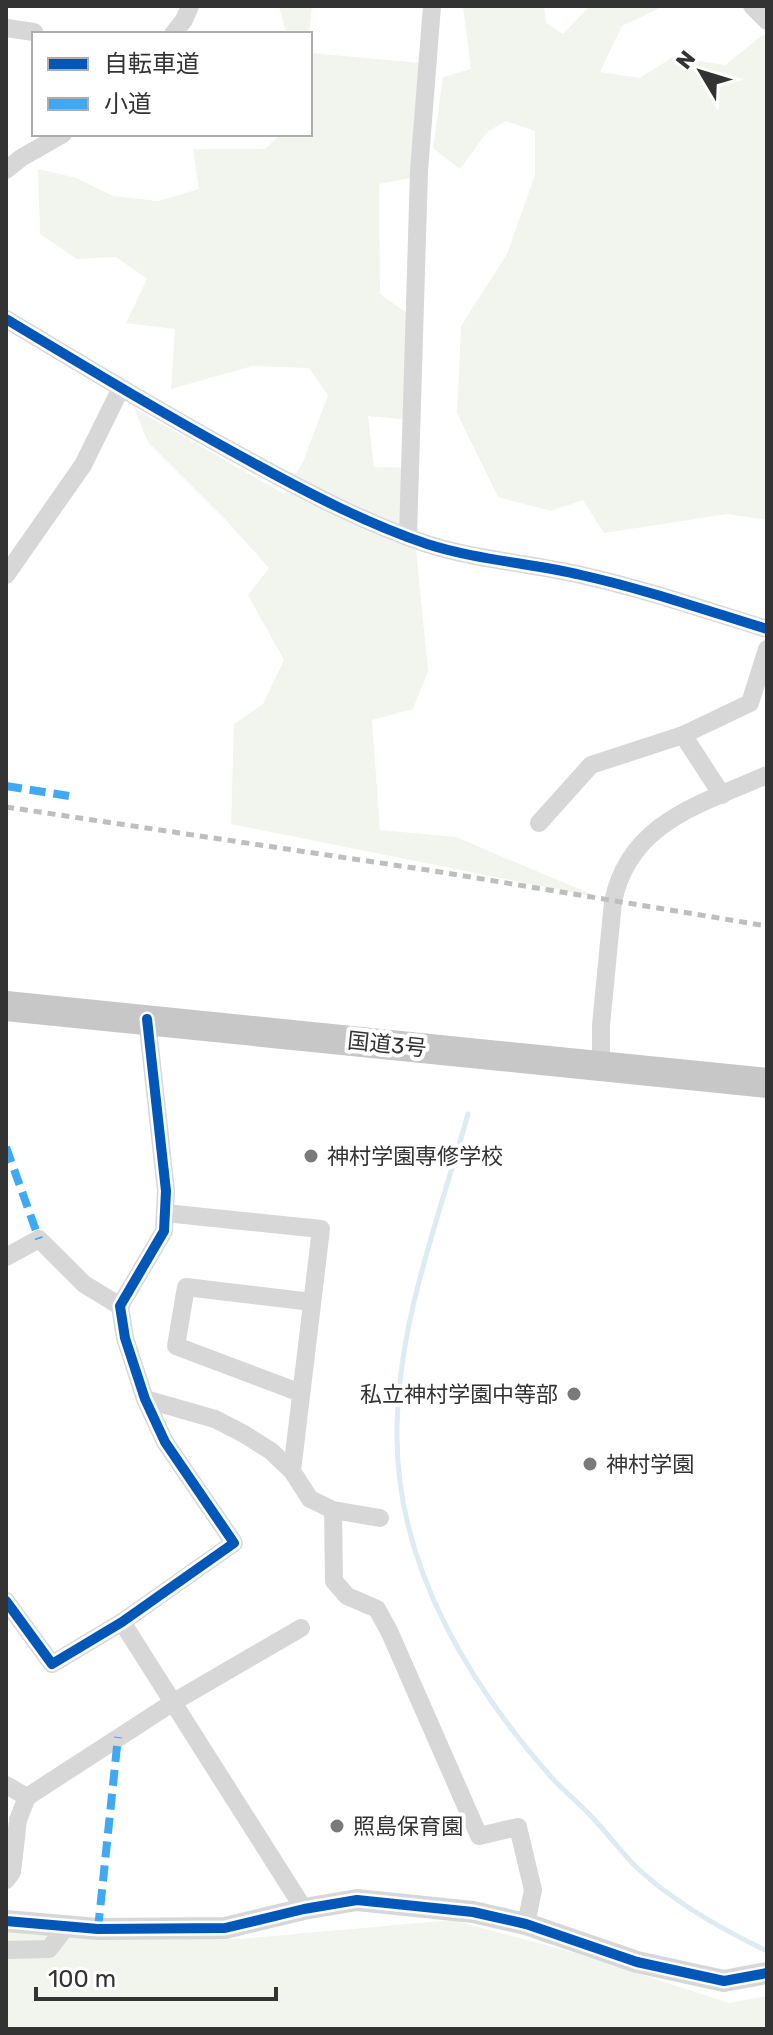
<svg xmlns="http://www.w3.org/2000/svg" width="773" height="2035" viewBox="0 0 773 2035" font-family="Rubik,'Noto Sans JP',sans-serif">
<style>
.green{fill:#f1f5ed}
.lines{fill:none;stroke-linecap:round;stroke-linejoin:round}
.stream{stroke:#ddebf3;stroke-width:5}
.minor{stroke:#d7d7d7;stroke-width:18}
.tertiary{stroke:#d7d7d7;stroke-width:22}
.trunk{stroke:#c7c7c7;stroke-width:30}
.rail{stroke:#bebebe;stroke-width:5;stroke-dasharray:8 6;stroke-linecap:butt}
.quiet{stroke:#3fa9f5;stroke-width:8;stroke-dasharray:16 8;stroke-linecap:butt}
.cycleway-casing{stroke:#fff;stroke-width:15}
.cycleway{stroke:#0057b8;stroke-width:10}
.poi-dot{fill:#7a7a7a;stroke:#fff;stroke-width:3}
.labels{text-anchor:middle;stroke-width:8;stroke-linejoin:round;paint-order:stroke}
.street-label{font-size:22px;fill:#333;stroke:#fff}
.poi-label{font-size:22px;fill:#333;stroke:#fff;text-anchor:start}
</style>
<rect width="100%" height="100%" fill="#fff"/>
<g class="green">
<path d="M279,6H312L309,34H286Z"/>
<path d="M463,6H544L546,23L563,34L590,6H664L622,26L600,72L640,78L673,57L725,65L764,34L767,38V520L727,514L604,533L583,500L551,511L498,497L457,413L461,326L507,254L535,175V131L506,121L487,132L460,169L433,148L443,77L471,69Z"/>
<path d="M310,53L420,63L416,177L379,184L380,294L408,314L409,420L368,416L374,467L408,468L428,671L413,709L372,720L380,830L456,837L600,898L231,824L234,724L263,704L284,660L248,595L269,568L225,519L148,442L134,408L284,494L303,462L328,395L309,368L252,366L171,389L175,329L126,323L147,279L116,257L77,259L40,234L38,169L76,178L113,196L158,201L199,189L193,149H265L281,134H310Z"/>
<path d="M452,1920L575,1953L729,2003L767,1996V2029H6V1927L239,1939Z"/>
</g>
<g class="lines">
<path class="stream" d="M468,1114C438,1221 396,1326 397,1438C398,1568 468,1683 552,1778C564,1791 579,1803 591,1816C606,1832 620,1850 635,1866C673,1902 721,1929 767,1951"/>
<g class="minor">
<path d="M752,6L767,21"/>
<path d="M6,28L34,32"/>
<path d="M173,34L184,20L190,6"/>
<path d="M6,170L21,158L63,134"/>
<path d="M6,319C89,369 172,419 257,465C312,495 368,524 427,544C477,560 530,563 581,575C644,589 705,610 767,629"/>
<path d="M408,536L419,171L432,6"/>
<path d="M6,575L83,465L121,388"/>
<path d="M683,735L722,795"/>
<path d="M539,823L591,765L683,735L750,703L767,649"/>
<path d="M601,1065V1025L613,902C629,822 701,804 767,775"/>
<path d="M165,1213L321,1229L292,1471"/>
<path d="M6,1257L39,1239L84,1284L120,1306"/>
<path d="M301,1393L176,1346L186,1287L312,1302"/>
<path d="M145,1399L215,1419L244,1434L271,1451L292,1471L310,1499L333,1510L380,1518"/>
<path d="M333,1510L334,1581L347,1596L377,1609L390,1633L479,1836L518,1827L533,1890L526,1924"/>
<path d="M6,1601L52,1664L122,1622L234,1543L165,1442L145,1399L125,1338L120,1306L164,1231L166,1191L147,1019"/>
<path d="M122,1622L304,1909"/>
<path d="M6,1785L27,1797L172,1703L301,1628"/>
<path d="M6,1880L12,1872L18,1820L27,1797"/>
<path d="M6,1950L49,1949L66,1927"/>
</g>
<path class="tertiary" d="M6,1921L98,1929L225,1928L304,1909L357,1900L473,1912L526,1924L637,1962L724,1981L767,1973"/>
<path class="trunk" d="M6,1006L767,1083"/>
<path class="rail" d="M6,807L434,871L767,926"/>
<g class="quiet">
<path d="M6,786L69,796"/>
<path d="M6,1147L39,1239"/>
<path d="M98,1929L118,1737"/>
</g>
<defs>
<g id="cycleway">
<path d="M6,319C89,369 172,419 257,465C312,495 368,524 427,544C477,560 530,563 581,575C644,589 705,610 767,629"/>
<path d="M6,1601L52,1664L122,1622L234,1543L165,1442L145,1399L125,1338L120,1306L164,1231L166,1191L147,1019"/>
<path d="M6,1921L98,1929L225,1928L304,1909L357,1900L473,1912L526,1924L637,1962L724,1981L767,1973"/>
</g>
</defs>
<use href="#cycleway" class="cycleway-casing"/>
<use href="#cycleway" class="cycleway"/>
</g>
<g class="poi-dot">
<circle cx="311" cy="1156" r="8"/>
<circle cx="574" cy="1394" r="8"/>
<circle cx="590" cy="1464" r="8"/>
<circle cx="337" cy="1826" r="8"/>
</g>
<g class="labels">
<g class="street-label">
<text transform="translate(387 1044) rotate(6)" y="8">国道3号</text>
</g>
<g class="poi-label">
<text x="327" y="1164">神村学園専修学校</text>
<text x="558" y="1402" text-anchor="end">私立神村学園中等部</text>
<text x="606" y="1472">神村学園</text>
<text x="353" y="1834">照島保育園</text>
</g>
</g>
<rect width="773" height="2035" fill="none" stroke="#333333" stroke-width="16"/>
<rect x="32" y="32" width="280" height="104" fill="#ffffff" stroke="#adadad" stroke-width="2"/>
<rect x="48" y="58" width="40" height="12" fill="#0057b8" stroke="#adadad" stroke-width="2"/>
<text x="104" y="72" font-size="24" fill="#333333">自転車道</text>
<rect x="48" y="98" width="40" height="12" fill="#3fa9f5" stroke="#adadad" stroke-width="2"/>
<text x="104" y="112" font-size="24" fill="#333333">小道</text>
<g transform="translate(701 72) rotate(308)" stroke="#ffffff" stroke-width="6" paint-order="stroke">
<path d="M0-6L14 30L0 20L-14 30Z" fill="#333333"/>
<text y="-12" font-size="22" font-weight="bold" text-anchor="middle" fill="#333333">N</text>
</g>
<path d="M36 1987v12h240v-12" fill="none" stroke="#333333" stroke-width="4"/>
<text x="48" y="1987" font-size="24" fill="#333333" stroke="#ffffff" stroke-width="6" paint-order="stroke">100 m</text>
</svg>
